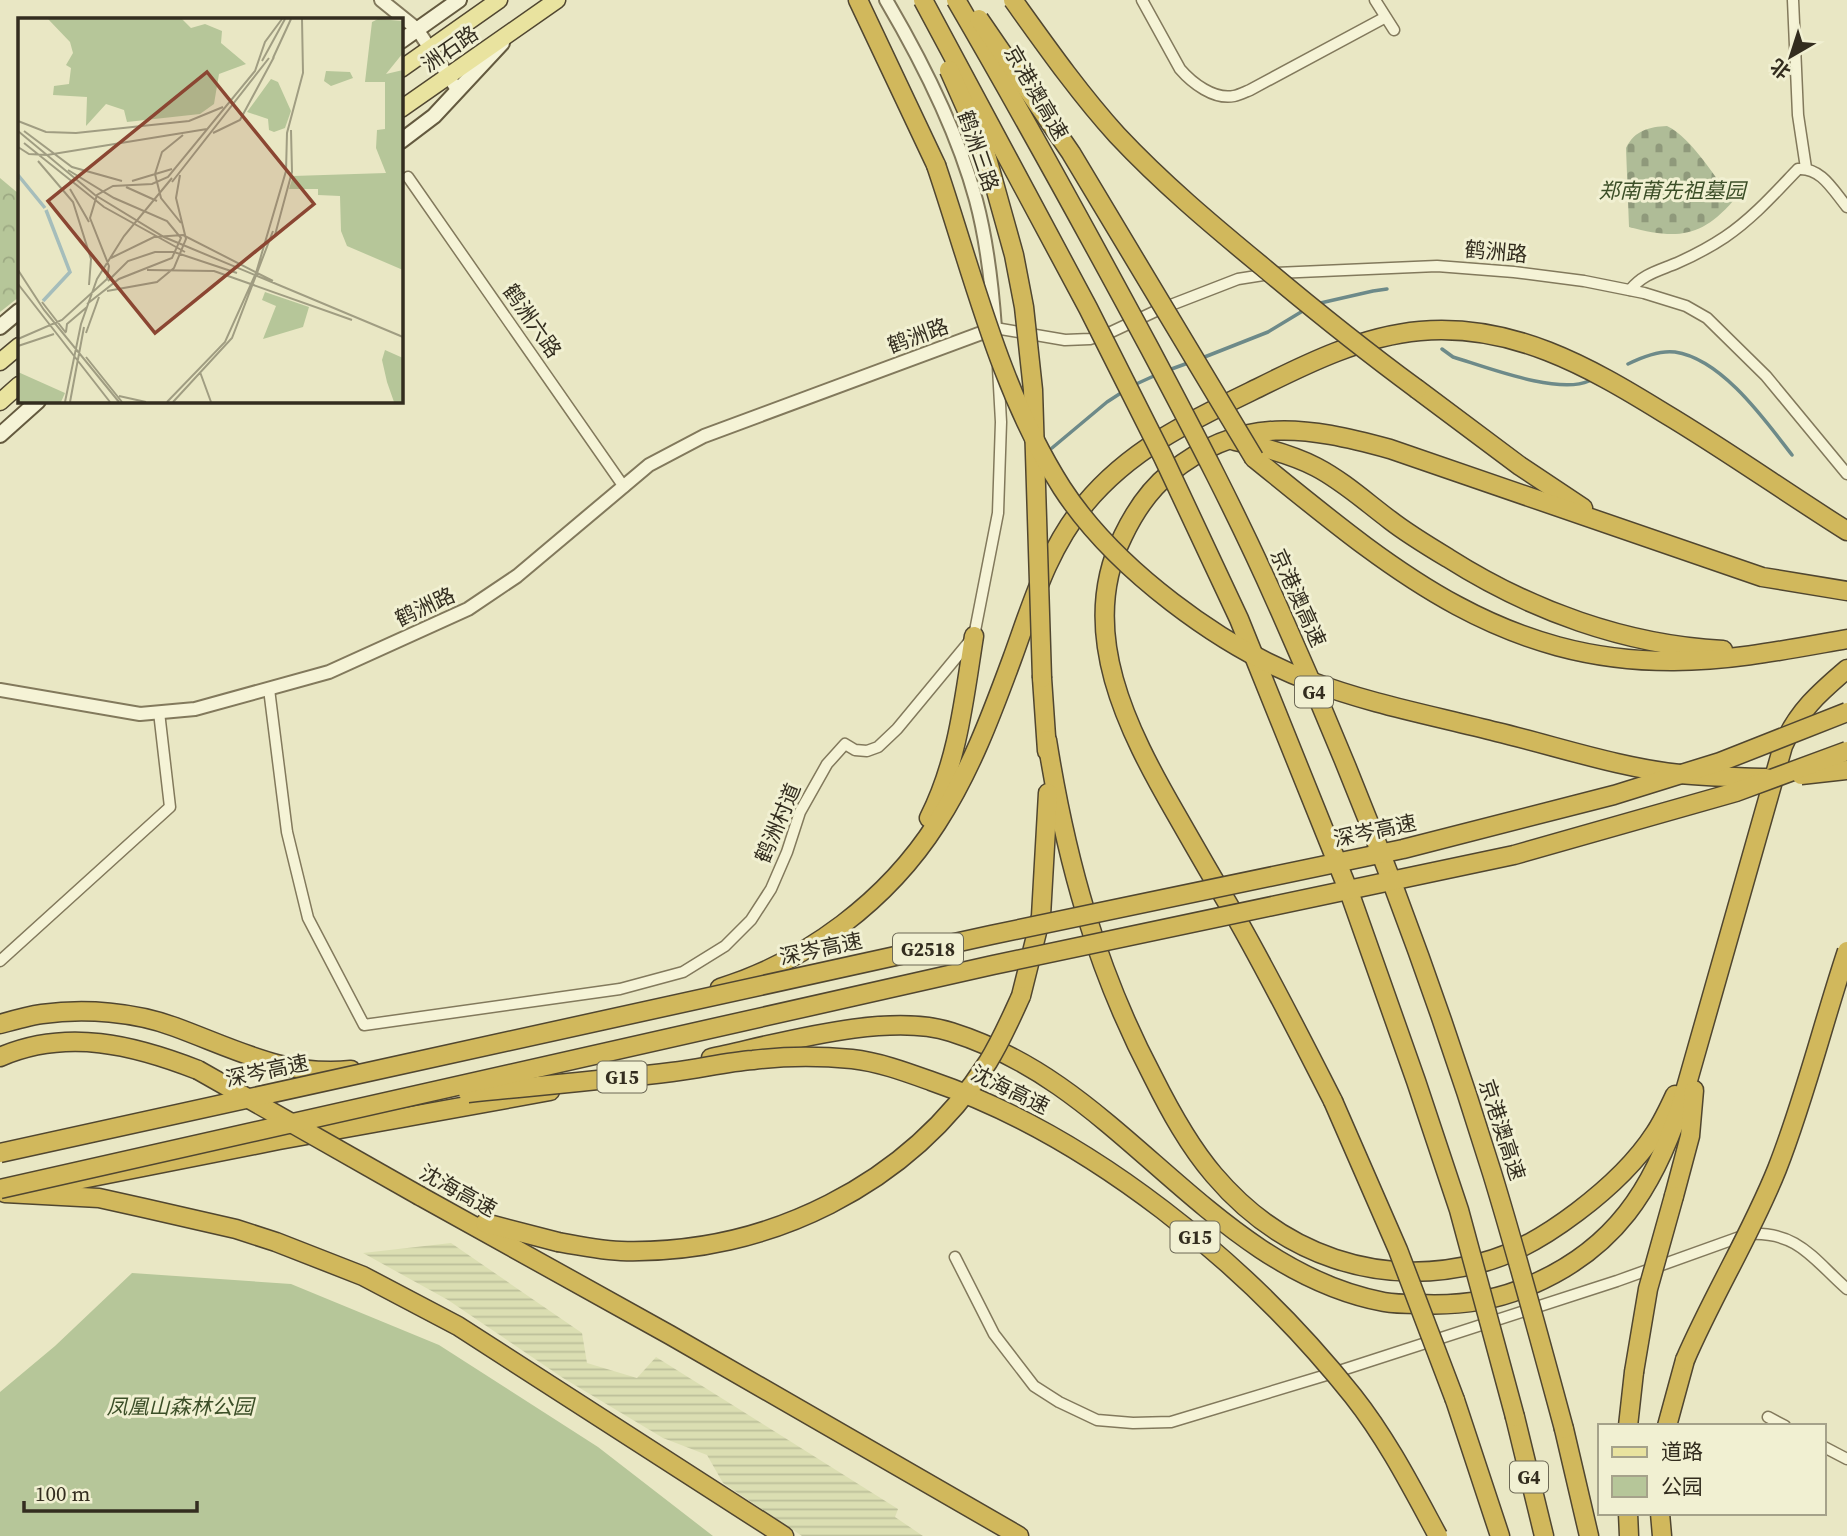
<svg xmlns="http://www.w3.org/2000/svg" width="1847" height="1536" viewBox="0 0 1847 1536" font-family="'Source Serif 4','Noto Sans SC',serif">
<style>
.farmland{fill:url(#farmland-rules)}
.forest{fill:url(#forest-crowns)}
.cemetery{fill:url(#cemetery-stones)}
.park{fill:#b6c699}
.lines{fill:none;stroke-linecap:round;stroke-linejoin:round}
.stream{stroke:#6d8a89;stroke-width:3.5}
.minor-casing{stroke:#82795c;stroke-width:13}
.tertiary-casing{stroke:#82795c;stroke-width:16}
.secondary-casing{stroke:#645a3f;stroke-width:18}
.primary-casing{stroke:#504630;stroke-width:19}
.motorway-casing{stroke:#504630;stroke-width:21}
.minor{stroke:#f5f3d6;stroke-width:10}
.tertiary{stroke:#f5f3d6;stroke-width:12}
.secondary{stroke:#f5f3d6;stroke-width:14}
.primary{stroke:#e9e39f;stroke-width:16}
.motorway{stroke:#d1b85c;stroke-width:18}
.motorway-bridge-casing{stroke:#504630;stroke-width:21;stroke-linecap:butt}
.motorway-bridge{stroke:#d1b85c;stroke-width:18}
.labels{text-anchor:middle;stroke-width:6;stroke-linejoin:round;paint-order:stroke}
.shield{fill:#f1f0d2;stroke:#6c6855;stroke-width:2}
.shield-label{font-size:19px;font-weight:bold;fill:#332d1f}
.street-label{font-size:21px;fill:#332d1f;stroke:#f1f0d2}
.park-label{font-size:21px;font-style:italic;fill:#3b4e27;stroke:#f1f0d2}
.inset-river{fill:none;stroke:#a5bdbb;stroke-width:3.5}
.inset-road{fill:none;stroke:#a09d82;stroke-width:2}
.view{fill:#8b4632;fill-opacity:0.15;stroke:#8b4632;stroke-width:3.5}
.inset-edge{fill:none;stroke:#332d1f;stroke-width:3.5}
</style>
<defs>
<pattern id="farmland-rules" width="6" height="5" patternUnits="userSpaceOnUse" patternTransform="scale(1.75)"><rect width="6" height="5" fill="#dbdeb2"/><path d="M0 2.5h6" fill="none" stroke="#bcbf99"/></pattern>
<pattern id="forest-crowns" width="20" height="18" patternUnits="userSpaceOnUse" patternTransform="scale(1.75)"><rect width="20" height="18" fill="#b6c699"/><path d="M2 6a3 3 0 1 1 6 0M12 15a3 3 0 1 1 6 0" fill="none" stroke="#9daa83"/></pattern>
<pattern id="cemetery-stones" width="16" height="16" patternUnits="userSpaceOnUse" patternTransform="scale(1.75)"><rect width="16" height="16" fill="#afbc97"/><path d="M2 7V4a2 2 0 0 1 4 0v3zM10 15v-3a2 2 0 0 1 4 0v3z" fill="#8f997b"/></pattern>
</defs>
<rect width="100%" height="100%" fill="#e9e7c4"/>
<path class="farmland" d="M451,1243L582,1333L587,1363L637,1378L656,1357L898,1509L895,1517L923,1536H802L723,1483L707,1455L663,1438L563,1378L448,1300L363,1253Z"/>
<path class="forest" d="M0,178L19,194V297L0,312Z"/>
<path class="cemetery" d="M1667,126C1692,138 1716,179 1733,201C1700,239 1675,239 1629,227L1626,148C1635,130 1649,127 1667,126Z"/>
<path class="park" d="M132,1273L291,1284L439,1345L598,1447L713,1536H0V1392L55,1346Z"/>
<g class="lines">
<g class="stream">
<path d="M1316,304L1373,291L1387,289"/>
<path d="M1442,349L1453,357C1486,367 1558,395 1589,381"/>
<path d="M1202,358L1268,332L1306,309"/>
<path d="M1628,364C1642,357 1659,350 1675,352C1722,359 1765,420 1792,455"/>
<path d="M1166,371L1188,363"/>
<path d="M1134,385L1156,375"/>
<path d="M1052,448L1107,402L1124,391"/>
</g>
<defs>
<g id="minor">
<path d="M1142,0L1180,69C1192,83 1214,100 1234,96C1239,95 1245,92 1250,90L1384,18"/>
<path d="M1375,0L1394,30"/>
<path d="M1793,0L1798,115L1806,168"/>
<path d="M408,177L624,487"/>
<path d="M1630,290C1643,274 1658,271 1677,263C1693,256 1710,247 1725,237C1753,218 1775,193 1798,169C1821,167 1833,190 1847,207"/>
<path d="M996,332L995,328L1065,340L1090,339L1109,333L1158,310L1238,279L1276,273L1437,266L1514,272L1584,281L1644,293L1686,306L1707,318L1766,376L1847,474"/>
<path d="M269,689L287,832L308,918L364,1025L620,989L683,972L725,946L751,920L771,889L787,852L800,812L827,764L845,744L855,750L867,751L878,747L897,729L974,636L998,513L1001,422L998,368"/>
<path d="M0,961L170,807L159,712"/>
<path d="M955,1257L994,1334L1034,1386L1059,1402L1097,1420L1133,1423L1171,1422L1333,1373L1617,1281L1748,1234C1798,1231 1813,1259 1847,1289"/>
<path d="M1768,1417L1785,1426"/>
<path d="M1824,1447L1847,1459"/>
</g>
<g id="tertiary">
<path d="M381,0L417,29L458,91"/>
<path d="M0,690L140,714L195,709L329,672L468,609L517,576L649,465L704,436L995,328C992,286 987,241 976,200C957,130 923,63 886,0"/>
</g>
<g id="secondary">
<path d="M401,41L459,0"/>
<path d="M401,141L434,116L502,43"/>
<path d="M0,327L19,311"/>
<path d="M0,435L38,401"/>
</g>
<g id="primary">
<path d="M401,69L499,0"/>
<path d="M401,109L557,0"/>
<path d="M0,362L19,346"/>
<path d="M0,402L19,385"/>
</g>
<g id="motorway">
<path d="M858,0L936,165"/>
<path d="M1417,389L1520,466L1583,508"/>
<path d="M1235,441C1263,447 1291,454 1316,467C1343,481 1366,502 1390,520C1408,534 1428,546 1448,558C1530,610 1625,645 1723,650"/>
<path d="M1254,458C1384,563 1495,662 1674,661C1732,661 1790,649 1847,639"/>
<path d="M1042,678L1047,751"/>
<path d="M1047,740C1066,860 1096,969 1153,1077C1170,1111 1189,1146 1214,1175C1282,1255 1379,1289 1480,1263C1539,1249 1622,1184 1655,1133C1663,1121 1669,1108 1675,1095"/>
<path d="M929,818C958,761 964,699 974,636"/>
<path d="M720,988C807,961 888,900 937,823C970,772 991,716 1012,659C1032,604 1047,550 1085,504C1131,448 1194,419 1258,388C1308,363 1363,336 1420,331C1512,323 1588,366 1664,413C1726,450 1785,492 1847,531"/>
<path d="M1021,996L1041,916L1048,793"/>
<path d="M0,1024C14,1020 28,1016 42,1014C85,1008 135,1012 175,1027C235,1049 285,1077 351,1070"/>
<path d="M0,1057C67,1028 134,1045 198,1070"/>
<path d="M711,1058C777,1044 887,1011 951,1032C989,1044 1026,1063 1059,1086C1164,1159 1251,1277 1384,1302C1395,1304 1407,1304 1418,1304C1457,1306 1496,1301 1531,1285C1615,1249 1653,1189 1681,1105L1783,746C1797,712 1820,692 1847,669"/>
<path d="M1333,1101C1302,1040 1271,979 1237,919C1216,884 1196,849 1176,814C1128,731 1076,631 1123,536C1134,513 1150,489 1170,473C1242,415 1306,426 1390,449L1762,577L1847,591"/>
<path d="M62,1183L279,1140L550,1091"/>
<path d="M5,1193L99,1198L144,1208L236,1229L276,1242L363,1276L458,1326L784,1536"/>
<path d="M420,1196L670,1335L1019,1536"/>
<path d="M1674,1196L1690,1136L1694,1090"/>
<path d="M485,1223L558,1242"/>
<path d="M1455,1400L1500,1536"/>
<path d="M1515,1417L1544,1536"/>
<path d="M1628,1426L1634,1372"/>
<path d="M1667,1426L1685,1360"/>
<path d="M1564,1429L1589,1536"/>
<path d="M1628,1513L1629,1536"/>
<path d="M1660,1513L1662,1536"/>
</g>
</defs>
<use href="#minor" class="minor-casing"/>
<use href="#tertiary" class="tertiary-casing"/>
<use href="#secondary" class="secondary-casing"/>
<use href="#primary" class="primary-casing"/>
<use href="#motorway" class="motorway-casing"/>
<use href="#minor" class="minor"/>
<use href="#tertiary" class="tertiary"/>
<use href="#secondary" class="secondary"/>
<use href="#primary" class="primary"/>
<use href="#motorway" class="motorway"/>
<defs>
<g id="motorway-bridge">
<path d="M923,0L1088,308L1163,457L1239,619L1351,897L1416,1081L1459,1210L1515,1417"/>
<path d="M956,0C1023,115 1087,232 1150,349C1194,432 1238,516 1276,602C1359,787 1432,979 1492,1173C1518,1258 1541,1344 1564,1429"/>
<path d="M1013,0C1046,46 1079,93 1117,135C1162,183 1212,225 1263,267C1313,309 1364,350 1417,389"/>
<path d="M979,19L1071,153L1254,458"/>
<path d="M949,70L985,151L1014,255L1024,307L1033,390L1042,678"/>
<path d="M936,165C973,274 1000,391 1062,488C1114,568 1221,648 1310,681C1370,704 1435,716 1497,732C1556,746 1620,768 1680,774C1709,777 1737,777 1766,778"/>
<path d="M1801,775L1847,770"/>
<path d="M198,1070L420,1196"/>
<path d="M468,1093C536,1086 604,1080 672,1072C699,1069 726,1062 753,1060C785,1056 820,1056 852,1059C879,1062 906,1072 931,1081C1091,1136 1249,1265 1353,1396C1387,1439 1412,1488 1438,1536"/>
<path d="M1333,1101L1398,1250L1455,1400"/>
<path d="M0,1153L991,935L1403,849L1614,795L1720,762L1847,712"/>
<path d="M0,1189L993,965L1514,855L1736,792L1847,751"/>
<path d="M558,1242C579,1246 600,1250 621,1251C767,1255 909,1185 988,1062C1001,1041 1011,1018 1021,996"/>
<path d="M1685,1360C1713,1295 1751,1234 1777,1169C1805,1098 1823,1023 1847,951"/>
<path d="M1634,1372L1648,1289L1674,1196"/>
</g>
</defs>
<use href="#motorway-bridge" class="motorway-bridge-casing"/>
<use href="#motorway-bridge" class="motorway-bridge"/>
</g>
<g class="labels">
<g class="shield">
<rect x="1295" y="676.5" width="38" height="31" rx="5"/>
<rect x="893" y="933.5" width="70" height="31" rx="5"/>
<rect x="597.5" y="1061.5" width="49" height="31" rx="5"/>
<rect x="1170.5" y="1221.5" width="49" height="31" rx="5"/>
<rect x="1510" y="1461.5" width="38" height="31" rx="5"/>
</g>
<g class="shield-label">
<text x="1314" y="699">G4</text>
<text x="928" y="956">G2518</text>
<text x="622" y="1084">G15</text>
<text x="1195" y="1244">G15</text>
<text x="1529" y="1484">G4</text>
</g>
<g class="street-label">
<text transform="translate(450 49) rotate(-35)" y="7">洲石路</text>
<text transform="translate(1036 93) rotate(60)" y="7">京港澳高速</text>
<text transform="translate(978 151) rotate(71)" y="7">鹤洲三路</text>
<text transform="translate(1496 252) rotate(5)" y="7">鹤洲路</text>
<text transform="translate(532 321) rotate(55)" y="7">鹤洲六路</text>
<text transform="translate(918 336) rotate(-20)" y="7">鹤洲路</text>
<text transform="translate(1298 598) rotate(66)" y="7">京港澳高速</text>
<text transform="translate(425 607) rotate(-25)" y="7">鹤洲路</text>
<text transform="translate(778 823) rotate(-67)" y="7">鹤洲村道</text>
<text transform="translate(1375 831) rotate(-12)" y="7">深岑高速</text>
<text transform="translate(821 949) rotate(-12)" y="7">深岑高速</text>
<text transform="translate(267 1071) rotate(-12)" y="7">深岑高速</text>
<text transform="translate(1010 1090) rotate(26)" y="7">沈海高速</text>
<text transform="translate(1502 1130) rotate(72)" y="7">京港澳高速</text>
<text transform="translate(458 1191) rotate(29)" y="7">沈海高速</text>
</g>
<g class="park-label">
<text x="1672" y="198">郑南莆先祖墓园</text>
<text x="180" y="1414">凤凰山森林公园</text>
</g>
</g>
<g transform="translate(18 18)">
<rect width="385" height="385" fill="#e9e7c4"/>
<path d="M360,1L385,3V35L368,56L385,52V252L329,228L323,213L322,178L300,177V171H271L275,158L368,155L358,130L359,112L367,111V64H347L354,4ZM308,53L332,54L335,60L313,68L306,63ZM253,61L260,64L273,93L267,110L256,114L251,112L250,101L229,94Z" fill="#b6c699"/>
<path d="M30,1H164L173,10L187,6L204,13L203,25L228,46L201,56L196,86L182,96L109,104L106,92L88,86L68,108L69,79L35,77L36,68L51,66L53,50L48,47L55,35L52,24ZM247,274L291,289L285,309L245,321L258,288L244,282ZM367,332L385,340V384H376L369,364L364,342ZM0,354L47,375L43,384H0Z" fill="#b6c699"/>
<path class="inset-river" d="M0,157L27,190M25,283L52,254L28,192"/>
<path class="inset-road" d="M255,40L273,1M244,43L267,1M0,103L28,114L58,115L171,103L205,89M0,113L77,177L146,219L385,319M6,113L54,149L104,163M195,115L222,102L256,39M6,125L86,189L167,234M0,129L11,136L29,137L189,111M20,143L55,184L73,241L71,267M50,152L96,180L149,203L163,220L154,240L101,261L69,286M114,163L154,151M154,164L251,40M108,169L139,183M52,171L71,204M163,205L143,180L137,156L144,134L165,117M257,217L274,154L273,112M93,240L136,219L165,217L255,263M0,252L26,292L101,384M129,252L196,253L334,302M90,263L110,243L137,234H156L219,255M0,266L92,384M89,273L139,264L156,250L168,221L158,180L162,157M24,284L48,315M48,314L49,306L69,289M68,315L81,279M0,321L44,302L89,261L91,248L72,200L79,177L95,168L134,166L150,159L237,53L247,24L264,1M0,328L36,316M68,339L104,384M182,354L193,384M101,378L128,384M47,384L63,306L79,261L106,218L154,160M52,384L66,309M149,384L207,324L238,255L268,153L269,115L285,55L284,1M155,384L214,320L255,213"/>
<path class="view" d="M189,54L296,186L137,315L30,183Z"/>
<rect width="385" height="385" class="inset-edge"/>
</g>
<rect x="1598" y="1424" width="228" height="91" fill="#f1f0d2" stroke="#a5a28a" stroke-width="2"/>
<rect x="1612" y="1447" width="35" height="10" fill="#e9e39f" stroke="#a5a28a" stroke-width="2"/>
<text x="1661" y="1459" font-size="21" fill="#332d1f">道路</text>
<rect x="1612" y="1476" width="35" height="21" fill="#b6c699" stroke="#a5a28a" stroke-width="2"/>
<text x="1661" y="1494" font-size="21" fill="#332d1f">公园</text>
<g transform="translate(1791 56) rotate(219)" stroke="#f1f0d2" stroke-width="5" paint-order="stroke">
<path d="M0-5L12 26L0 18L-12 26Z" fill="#332d1f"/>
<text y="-10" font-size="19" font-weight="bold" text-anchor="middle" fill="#332d1f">北</text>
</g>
<path d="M24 1501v10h173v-10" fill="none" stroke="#332d1f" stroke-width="3.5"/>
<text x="35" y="1501" font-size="21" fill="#332d1f" stroke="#f1f0d2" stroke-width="5" paint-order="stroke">100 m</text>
</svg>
